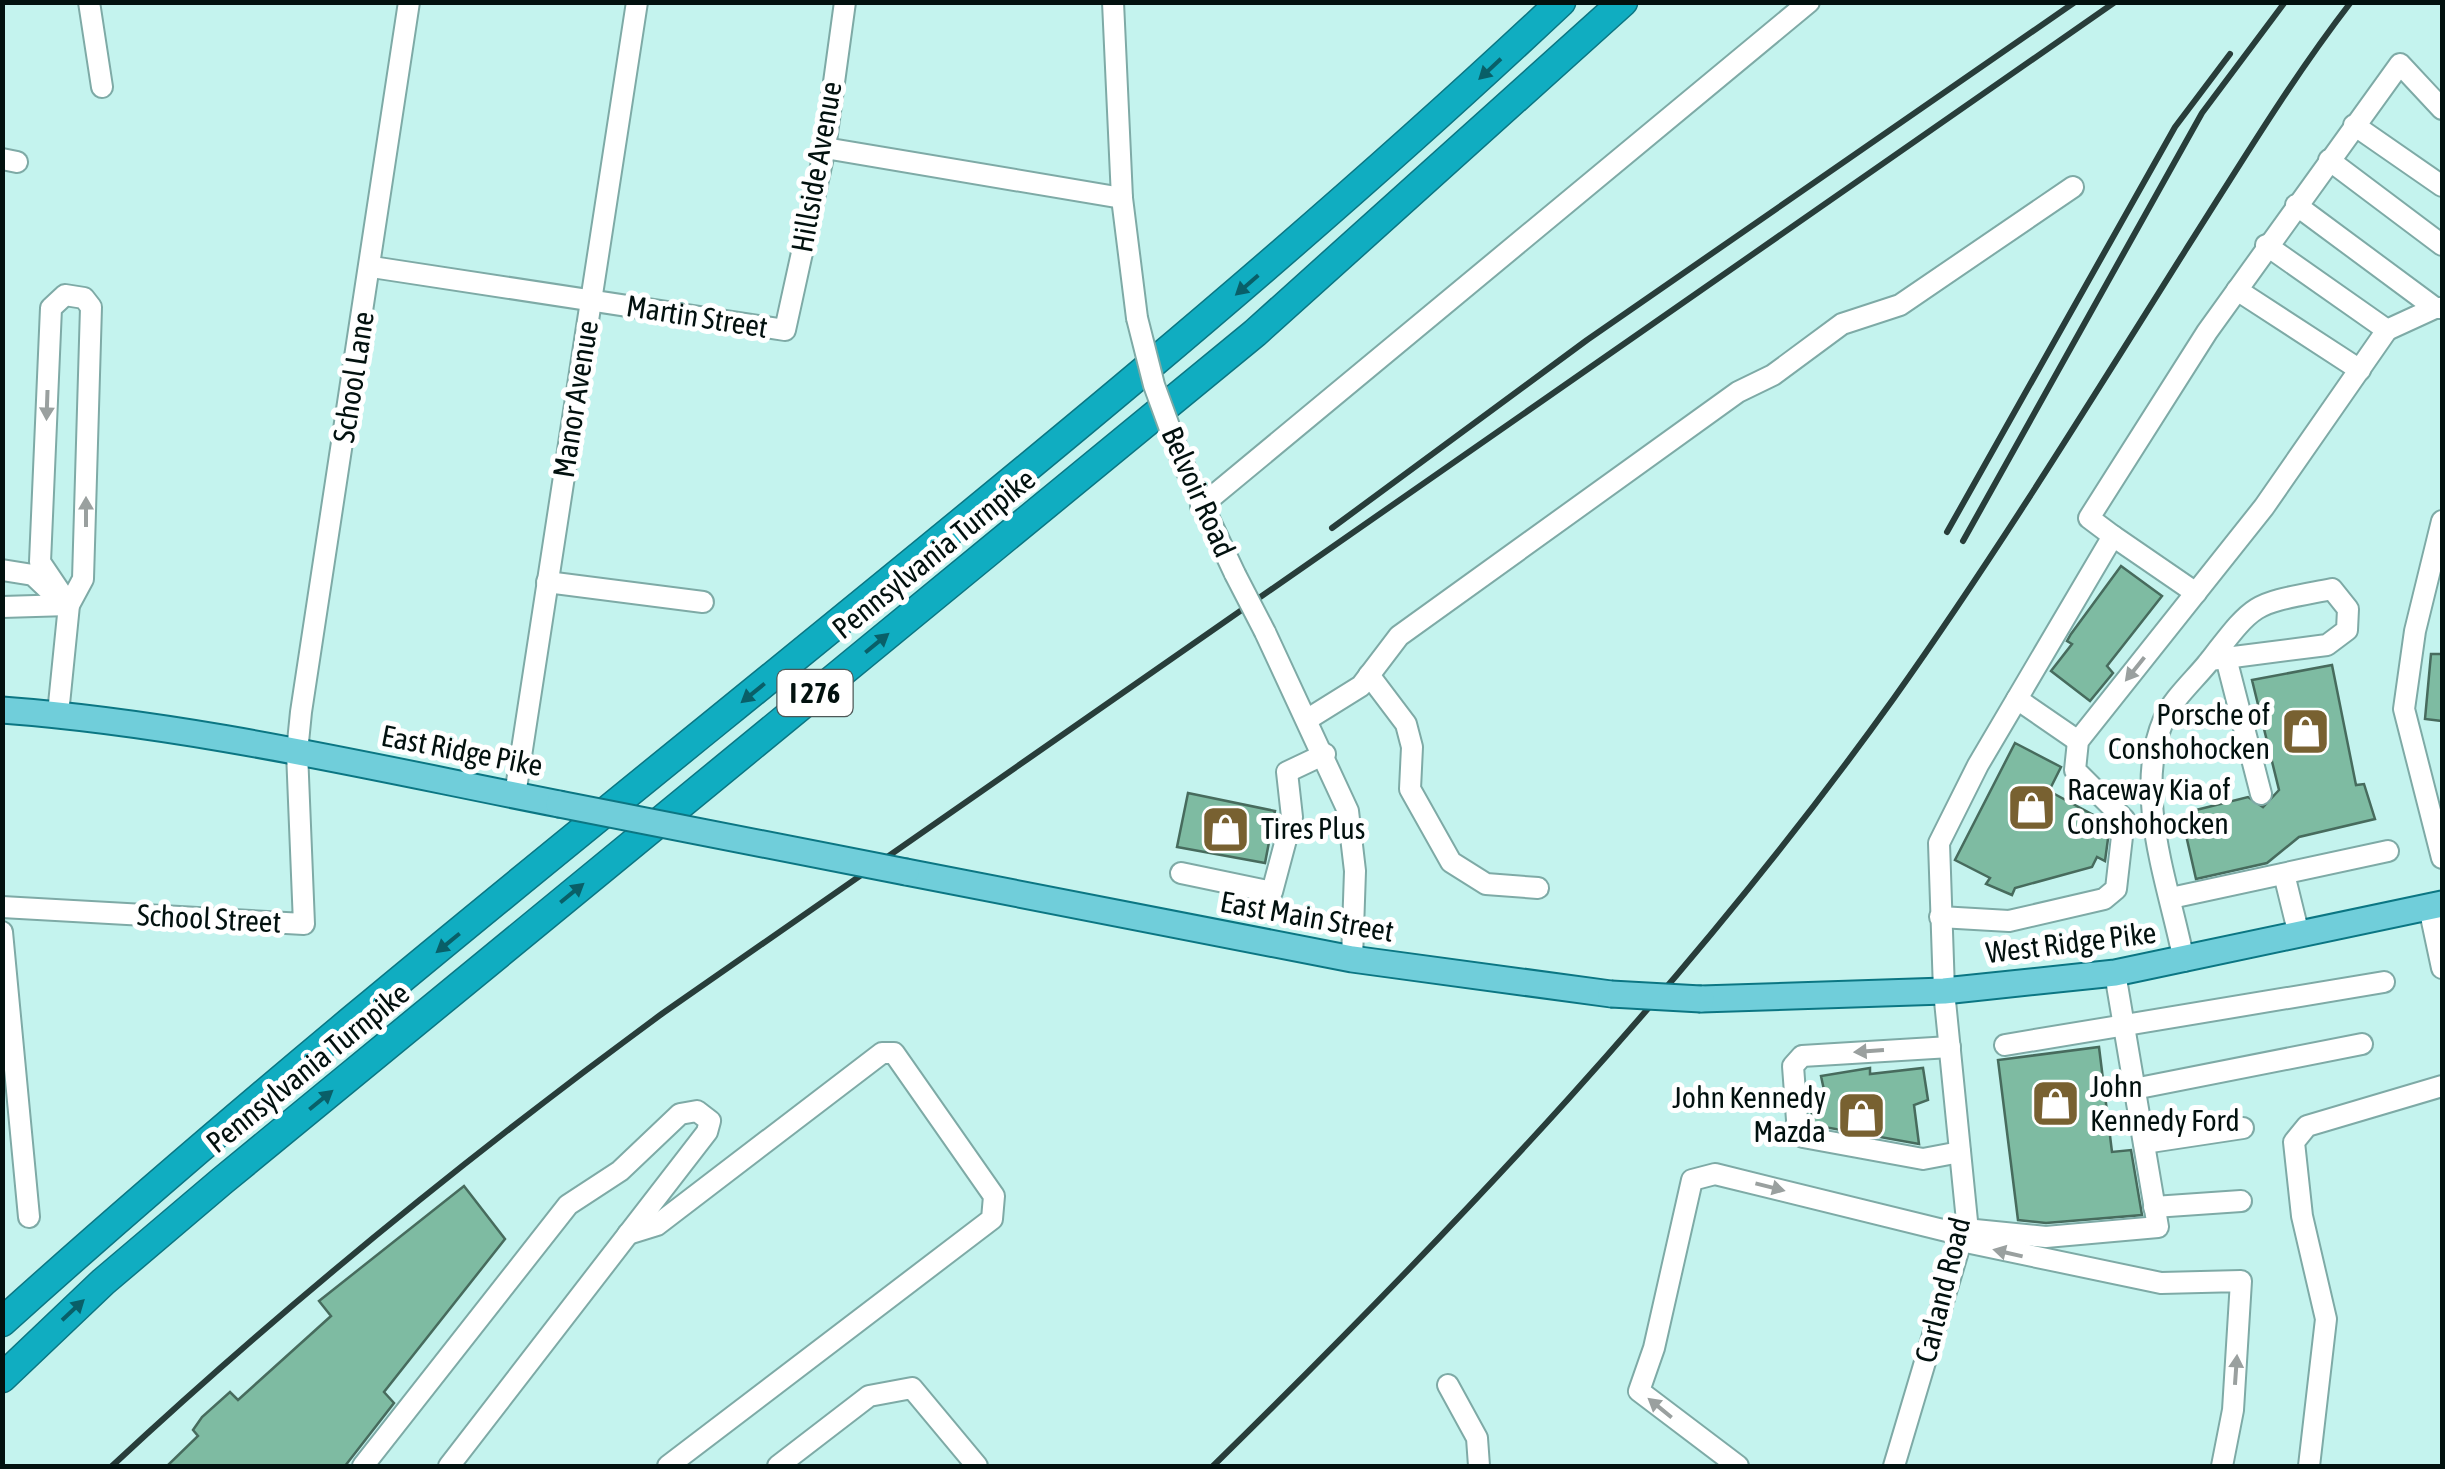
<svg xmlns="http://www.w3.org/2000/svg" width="2445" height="1469" viewBox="0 0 2445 1469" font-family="'Asap Condensed',sans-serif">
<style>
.building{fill:#7ebba2;stroke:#476b5d;stroke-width:2.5}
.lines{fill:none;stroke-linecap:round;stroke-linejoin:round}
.minor-casing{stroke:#7eaaa6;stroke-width:24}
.major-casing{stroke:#0b7683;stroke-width:29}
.highway-casing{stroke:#0b7683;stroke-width:31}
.minor{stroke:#fff;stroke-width:20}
.major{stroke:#70ceda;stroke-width:25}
.highway{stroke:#10adc1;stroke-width:28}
.rail{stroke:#283d3a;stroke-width:6}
.minor-bridge-casing{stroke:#7eaaa6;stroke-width:24;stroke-linecap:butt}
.major-bridge-casing{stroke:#0b7683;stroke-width:29;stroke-linecap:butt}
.minor-bridge{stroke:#fff;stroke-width:20}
.major-bridge{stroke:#70ceda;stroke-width:25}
.oneway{fill:#095f68}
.oneway2{fill:#9aa09f}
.labels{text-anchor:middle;stroke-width:10;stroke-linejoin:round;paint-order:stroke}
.shield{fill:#fff;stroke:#4e5857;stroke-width:2.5}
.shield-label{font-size:28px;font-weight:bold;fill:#02110f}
.street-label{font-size:30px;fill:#02110f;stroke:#fff}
.poi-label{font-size:30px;fill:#02110f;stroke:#fff;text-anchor:start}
</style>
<rect width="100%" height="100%" fill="#c4f3ee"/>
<g class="building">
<path d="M2121,566L2162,596L2107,666L2113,673L2090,701L2051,671L2072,644L2067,641L2071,634Z"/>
<path d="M2431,654H2442V721L2425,719Z"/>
<path d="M2332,665L2356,785L2364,784L2375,819L2299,837L2267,863L2196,879L2186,835L2192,834L2188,812L2248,797L2263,807L2279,790L2252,680Z"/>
<path d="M2015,743L2061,767L2049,791L2110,824L2105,861L2097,857L2092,867L2015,888L2012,895L1986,884L1990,878L1955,860Z"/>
<path d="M1188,793L1275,811L1265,863L1177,847Z"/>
<path d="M2099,1047L2112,1152L2131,1150L2142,1215L2046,1223L2018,1220L1998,1060Z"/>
<path d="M1870,1068V1074L1923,1068L1928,1100L1914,1105L1919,1144L1813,1125L1809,1090H1824L1821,1076Z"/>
<path d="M464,1186L505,1239L384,1392L394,1403L345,1466H167L198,1436L193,1430L202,1417L230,1392L238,1400L331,1316L319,1301Z"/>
</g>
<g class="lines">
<defs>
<g id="minor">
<path d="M89,2L102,87"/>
<path d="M1113,2L1122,198L1137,318"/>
<path d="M2354,125L2442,186"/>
<path d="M825,148L1122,198"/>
<path d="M2,159L17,162"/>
<path d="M2329,160L2442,245"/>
<path d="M2296,205L2435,308H2442"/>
<path d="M2266,245L2387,330L2435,308"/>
<path d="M372,267L785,330L825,148L845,2"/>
<path d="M2237,290L2360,370"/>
<path d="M1181,459L1235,574"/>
<path d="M1201,506L1809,2"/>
<path d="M2442,521L2415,631L2404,709L2442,858"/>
<path d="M2113,536L2196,593"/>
<path d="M2,570L33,575L51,592"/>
<path d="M547,582L703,602"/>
<path d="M2,607L69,605"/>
<path d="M1265,632L1348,811L1355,871L1352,959"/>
<path d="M2226,658L2261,794"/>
<path d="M1369,675L1406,724L1412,747L1410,789L1451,862L1486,884L1538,888"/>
<path d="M2017,699L2078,741"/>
<path d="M58,714L69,605L83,579L91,307L84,298L65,295L51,308L40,562L69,605"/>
<path d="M1308,719L1361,686L1399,636L1738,392L1773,375L1842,324L1900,305L2073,187"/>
<path d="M515,795L637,2"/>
<path d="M1181,873L1272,892L1292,817L1287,772L1325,754"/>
<path d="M2284,874L2299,935"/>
<path d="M2171,898L2388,851"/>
<path d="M2,907L304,924L297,752L301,712L409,2"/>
<path d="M2429,907L2442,968"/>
<path d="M1940,917L2009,921L2104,899L2116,889L2124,819L2075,770L2078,741L2264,507L2387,330"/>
<path d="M2,932L29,1217"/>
<path d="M2184,961C2169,885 2132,793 2164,719C2173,699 2193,681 2207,664C2258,599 2250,605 2332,589L2348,609L2347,630L2327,645L2210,660"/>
<path d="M2005,1045L2384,982"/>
<path d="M1950,1047L1802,1056L1793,1066L1797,1120L1803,1137L1923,1159L1960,1152"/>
<path d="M2134,1089L2362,1044"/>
<path d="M2144,1143L2243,1128"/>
<path d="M2154,1207L2241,1201"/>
<path d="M1965,1229L2046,1237L2158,1227L2115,973"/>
<path d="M628,1234L657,1225L882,1053H894L994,1196L992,1219L668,1466"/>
<path d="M1961,1241L2161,1283L2241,1281L2233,1410L2222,1466"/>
<path d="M1448,1385L1477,1438L1479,1466"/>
<path d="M363,1466L568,1205L620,1171L680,1114L697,1111L710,1121L707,1132L449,1466"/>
<path d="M778,1466L869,1396L912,1388L977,1466"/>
<path d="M1738,1466L1639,1391L1654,1348L1692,1180L1715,1174L1963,1235"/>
<path d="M1894,1466L1967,1221L1944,991L1939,843L1978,765L2113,536L2089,518L2207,332L2400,64L2442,109"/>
<path d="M2309,1466L2326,1319L2302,1216L2294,1142L2307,1126L2442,1086"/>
</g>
<g id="major">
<path d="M2,710C190,724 375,768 559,804"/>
<path d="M906,872L1352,959L1611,994"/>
<path d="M1701,999L1944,991L2115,973L2442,904"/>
</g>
<g id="highway">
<path d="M2,1322C508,866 1064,469 1561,2"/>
<path d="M2,1378L103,1282L222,1181L1255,333L1623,2"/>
</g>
</defs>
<use href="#minor" class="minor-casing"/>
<use href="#major" class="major-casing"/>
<use href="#highway" class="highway-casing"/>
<use href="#minor" class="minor"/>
<use href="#major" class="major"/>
<use href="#highway" class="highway"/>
<g class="rail">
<path d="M1332,528L1587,340L2075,2"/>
<path d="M1947,532L2175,127L2230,54"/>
<path d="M1963,541L2202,113L2285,2"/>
<path d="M112,1466C286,1304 471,1154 663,1013L2115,2"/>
<path d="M1213,1466C1457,1227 1694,977 1894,698C1997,553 2090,402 2185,251C2238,168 2290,81 2351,2"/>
</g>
<defs>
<g id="minor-bridge">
<path d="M1137,318L1154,385L1181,459"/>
<path d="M1235,574L1265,632"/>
</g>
<g id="major-bridge">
<path d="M559,804L906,872"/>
<path d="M1611,994L1701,999"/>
</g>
</defs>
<use href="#minor-bridge" class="minor-bridge-casing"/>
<use href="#major-bridge" class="major-bridge-casing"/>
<use href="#minor-bridge" class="minor-bridge"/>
<use href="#major-bridge" class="major-bridge"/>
</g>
<defs><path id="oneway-solid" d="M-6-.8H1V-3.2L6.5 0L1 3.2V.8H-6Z" transform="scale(2.5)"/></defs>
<g class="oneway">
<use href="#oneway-solid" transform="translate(1490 69) rotate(137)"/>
<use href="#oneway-solid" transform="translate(1247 285) rotate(139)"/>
<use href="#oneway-solid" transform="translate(877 643) rotate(-39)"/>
<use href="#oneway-solid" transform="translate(753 693) rotate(141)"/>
<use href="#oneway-solid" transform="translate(572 893) rotate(-39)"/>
<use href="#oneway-solid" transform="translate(448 943) rotate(141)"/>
<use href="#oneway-solid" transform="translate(321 1100) rotate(-39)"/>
<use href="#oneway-solid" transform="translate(73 1310) rotate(-43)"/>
</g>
<g class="oneway2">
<use href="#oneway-solid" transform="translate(47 405) rotate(92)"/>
<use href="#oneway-solid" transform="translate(86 512) rotate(-90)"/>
<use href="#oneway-solid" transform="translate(2135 669) rotate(129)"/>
<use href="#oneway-solid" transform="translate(1869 1051) rotate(176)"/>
<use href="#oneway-solid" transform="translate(1770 1187) rotate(14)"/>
<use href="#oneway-solid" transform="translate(2008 1253) rotate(-167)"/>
<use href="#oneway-solid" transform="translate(2236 1370) rotate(-86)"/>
<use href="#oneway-solid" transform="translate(1660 1408) rotate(-141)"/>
</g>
<defs>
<symbol id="shop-square" viewBox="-11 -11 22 22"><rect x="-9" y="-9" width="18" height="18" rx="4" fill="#786131" stroke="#fff"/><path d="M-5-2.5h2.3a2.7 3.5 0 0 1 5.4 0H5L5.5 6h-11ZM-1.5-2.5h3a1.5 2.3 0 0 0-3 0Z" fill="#fff"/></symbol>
</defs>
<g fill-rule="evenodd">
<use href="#shop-square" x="2278" y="704" width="55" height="55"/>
<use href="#shop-square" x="2004" y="780" width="55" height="55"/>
<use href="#shop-square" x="1198" y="802" width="55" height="55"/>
<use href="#shop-square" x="2028" y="1076" width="55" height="55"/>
<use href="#shop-square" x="1834" y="1088" width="55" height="55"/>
</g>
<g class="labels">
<rect class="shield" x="777.5" y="670" width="75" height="46" rx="8"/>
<g class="shield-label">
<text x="815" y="703">I 276</text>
</g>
<g class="street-label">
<text transform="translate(817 167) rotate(-80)" y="10">Hillside Avenue</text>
<text transform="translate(697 317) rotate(9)" y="10">Martin Street</text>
<text transform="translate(354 377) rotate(-81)" y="10">School Lane</text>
<text transform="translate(576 399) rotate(-81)" y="10">Manor Avenue</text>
<text transform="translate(1198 492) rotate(66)" y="10">Belvoir Road</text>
<text transform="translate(934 554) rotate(-39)" y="10">Pennsylvania Turnpike</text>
<text transform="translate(462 751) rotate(11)" y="10">East Ridge Pike</text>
<text transform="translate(1307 917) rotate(10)" y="10">East Main Street</text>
<text transform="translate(209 919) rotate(3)" y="10">School Street</text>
<text transform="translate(2071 943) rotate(-7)" y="10">West Ridge Pike</text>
<text transform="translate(308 1068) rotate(-39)" y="10">Pennsylvania Turnpike</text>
<text transform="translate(1943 1290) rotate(-76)" y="10">Carland Road</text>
</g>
<g class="poi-label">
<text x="2270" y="725" text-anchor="end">Porsche of<tspan x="2270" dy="34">Conshohocken</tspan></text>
<text x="2067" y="800">Raceway Kia of<tspan x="2067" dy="34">Conshohocken</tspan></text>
<text x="1261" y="839">Tires Plus</text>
<text x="2090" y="1097">John<tspan x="2090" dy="34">Kennedy Ford</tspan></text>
<text x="1826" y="1108" text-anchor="end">John Kennedy<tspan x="1826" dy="34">Mazda</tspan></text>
</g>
</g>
<rect width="2445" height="1469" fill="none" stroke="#02110f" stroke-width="10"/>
</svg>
